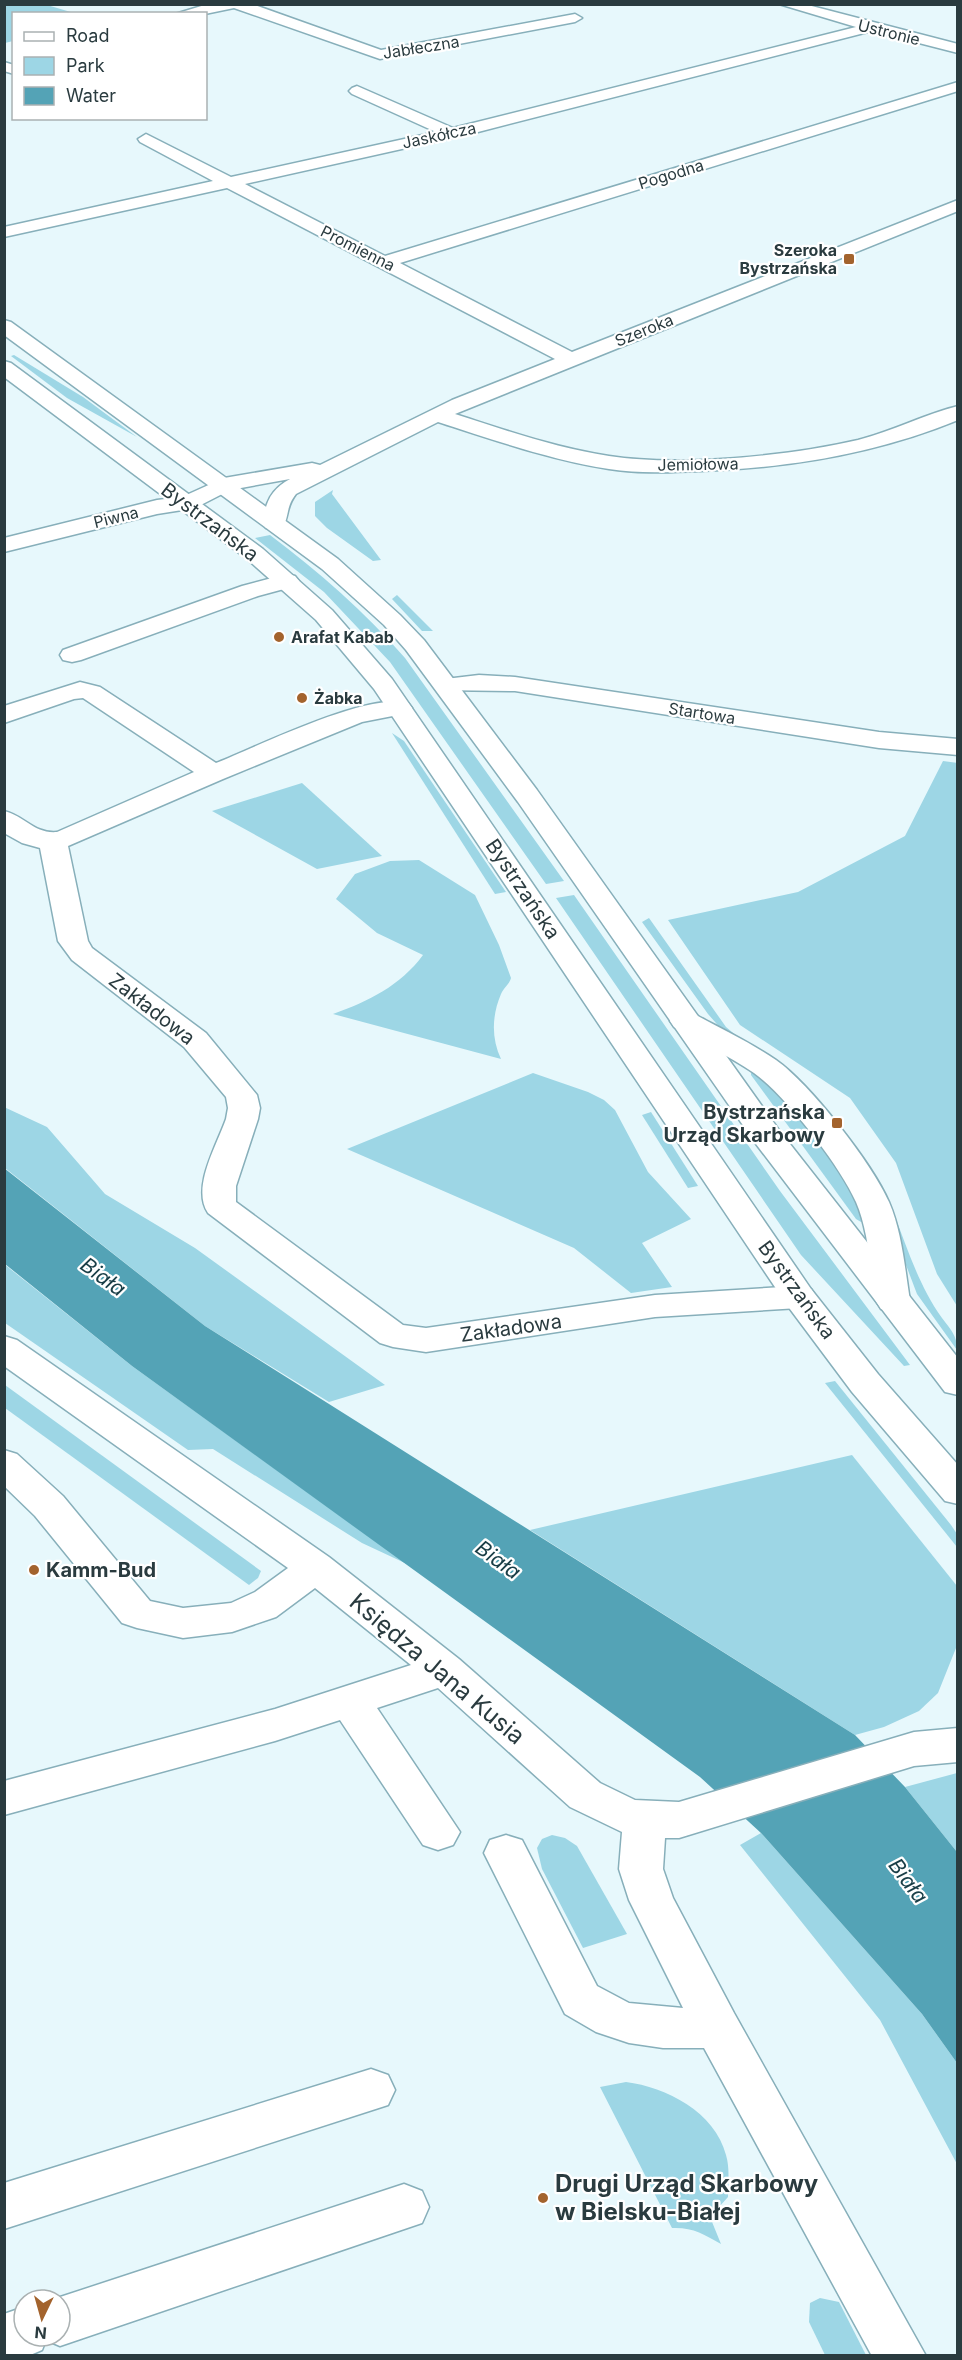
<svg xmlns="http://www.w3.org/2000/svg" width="962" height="2360" viewBox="0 0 962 2360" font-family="Inter,sans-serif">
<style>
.green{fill:#9dd6e5}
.water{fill:#54a3b6}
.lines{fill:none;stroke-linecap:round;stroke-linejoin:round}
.minor-casing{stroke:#87afba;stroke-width:3}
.major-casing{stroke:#87afba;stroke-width:3}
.minor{fill:#fff;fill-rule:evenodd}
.major{fill:#fff;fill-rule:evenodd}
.poi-dot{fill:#a3632d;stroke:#fff;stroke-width:2}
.labels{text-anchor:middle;stroke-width:4.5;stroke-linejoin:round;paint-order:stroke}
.far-street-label{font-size:16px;fill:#2a3b3f;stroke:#fff}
.far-poi-label{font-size:16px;font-weight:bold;fill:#2a3b3f;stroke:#fff;text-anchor:start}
.street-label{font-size:20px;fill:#2a3b3f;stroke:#fff}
.poi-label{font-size:20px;font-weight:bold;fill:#2a3b3f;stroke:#fff;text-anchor:end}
.water-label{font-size:21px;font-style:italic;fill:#193e47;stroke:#fff}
.near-street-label{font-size:24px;fill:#2a3b3f;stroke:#fff}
.near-poi-label{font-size:24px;font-weight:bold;fill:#2a3b3f;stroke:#fff;text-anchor:start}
</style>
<rect width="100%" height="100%" fill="#e7f8fc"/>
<g class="green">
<path d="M4,5H47L74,13L14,14L13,41L5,43Z"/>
<path d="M14,355L83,397L137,437L67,398L11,356Z"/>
<path d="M333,490L332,494L381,560L373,561L327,528L315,516V502Z"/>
<path d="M270,535C319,572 364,611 405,658L564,881L546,884L390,662L324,592L255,538Z"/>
<path d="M397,595L433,631H422L392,599Z"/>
<path d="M392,733L404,741L506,892L495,894Z"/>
<path d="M943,761L958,763L957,1306L937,1274L896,1163L850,1098L740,1025L668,920L798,892L905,836Z"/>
<path d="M302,783L382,856L317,869L212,811Z"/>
<path d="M419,860L475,895L499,945L511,978C509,985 504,987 501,994C492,1015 491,1038 501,1059L333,1014C369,1001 400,986 423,955L377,933L336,899L355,874L390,861Z"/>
<path d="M574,895L780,1191L910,1365L904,1366L801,1255L556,898Z"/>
<path d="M649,918L726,1027L739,1038L723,1031L708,1014L642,922Z"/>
<path d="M756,1072C800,1110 846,1164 864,1220L861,1222L856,1219L751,1075V1073Z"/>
<path d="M533,1073L588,1092L604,1100L615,1110L648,1172L691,1219L642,1243L672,1287L631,1293L574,1248L347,1149Z"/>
<path d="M4,1107L47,1127L105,1194L195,1248L385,1385L329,1402L205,1326L5,1168Z"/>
<path d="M651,1112L698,1186L688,1188L642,1115Z"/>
<path d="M894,1214C908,1250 919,1286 942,1318C951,1330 957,1335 957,1350L917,1294L887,1215Z"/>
<path d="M4,1264L132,1366L407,1564L362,1543L213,1449L188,1450L5,1323Z"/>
<path d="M835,1381L951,1525L957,1534V1547L825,1383Z"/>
<path d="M5,1385L261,1571L258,1578L249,1585L5,1408Z"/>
<path d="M852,1455L957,1586L958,1643L938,1693L919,1711L884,1727L855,1735L530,1530Z"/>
<path d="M957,1773V1852L905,1787Z"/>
<path d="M761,1833L922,2014L957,2063V2164L880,2020L740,1845Z"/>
<path d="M552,1835L565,1838L577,1846L627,1934L583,1948L542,1869L537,1848L542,1839Z"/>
<path d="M626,2082C666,2087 715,2112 726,2155C730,2168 728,2184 728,2197L710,2217L721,2244C704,2234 692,2227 672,2228L600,2087Z"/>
<path d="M820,2298L839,2302L866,2355H825L809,2322L810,2303Z"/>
</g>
<path class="water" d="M4,1168L205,1326L855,1735L905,1787L957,1852V2063L922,2014L761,1833L700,1777L132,1366L5,1264Z"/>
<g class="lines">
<defs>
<g id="minor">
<path d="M208,4H252L381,50L575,14L582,18L575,22L380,59L234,8L205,14H175Z"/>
<path d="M779,4H804L958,44V53L872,31L478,132L245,184L385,256L958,82V91L400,263L572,352L958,200V211L455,414C505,430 556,448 609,456C679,467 789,456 858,440C893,431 925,414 958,406V420C875,454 789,468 700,471C670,472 639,474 609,469C551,460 494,440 438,422L296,494C285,508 290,516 282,528H266L263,523C265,503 271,489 290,479L230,490L195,508L157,514L4,552V538L157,500L182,497L224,478L312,463L320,465L452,400L555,359L227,188L4,237V227L213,181L140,142L138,139L146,134L231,177L436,132L352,94L349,91L352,88L357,86L453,128L856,27Z"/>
<path d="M4,62L14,65V74L4,71Z"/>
<path d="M287,574L295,576L299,581L295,586L258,596L81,660L72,662L63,660L60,655L63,650L242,586Z"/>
<path d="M479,675L515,677L879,732L958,739V755L879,748L515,691L437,690L434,685L437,680Z"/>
<path d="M80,682L100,687L216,763C259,746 367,692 408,703L412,708L408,713L362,722L223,779L68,846L88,941L92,948L206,1033L257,1095L260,1108L258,1119L236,1186V1202L403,1325L426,1328L655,1295L799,1286L811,1289L816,1297L811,1305L799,1308L655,1317L426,1352L393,1347L380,1343L208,1213C191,1188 217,1145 226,1119L228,1108L226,1097L184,1047L72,960L58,941L40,848L22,843L4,833V811C25,816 34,834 57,832L194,772L83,698L74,699L4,723V706Z"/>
<path d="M685,1012L696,1015C722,1029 751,1043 776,1060C810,1084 872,1163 889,1202C902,1232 905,1269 910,1301L905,1309L893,1312L881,1309L876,1301C870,1269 869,1232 856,1202C840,1166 786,1096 754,1073C729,1056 700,1042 674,1027L670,1021L674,1015Z"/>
<path d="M4,1336L17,1340L329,1557L459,1659L600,1783L635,1800L679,1802L914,1732L958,1728V1762L914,1766L679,1838H665L663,1869L673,1898L734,2013L926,2356H872L704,2048H663L629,2043L596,2032L565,2014L484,1853L490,1840L506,1835L522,1840L597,1986L629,2003L683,2008L629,1900L619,1869L622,1832L570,1807L438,1688L377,1708L460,1832L453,1845L438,1850L423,1845L340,1720L275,1741L4,1815V1781L275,1709L411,1665L315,1588L276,1617L232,1632L183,1638L137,1628L122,1623L35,1516L4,1486V1450L17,1454L63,1496L150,1601L183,1608L231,1603L255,1592L288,1568L4,1366Z"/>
<path d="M371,2069L388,2075L395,2090L388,2105L4,2229V2183Z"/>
<path d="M404,2184L422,2191L429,2207L422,2223L60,2346L46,2340L42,2350L28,2356H4V2314L24,2307V2336H60V2300H51Z"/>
</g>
<g id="major">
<path d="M4,320L11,322L338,559L400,615L424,640L537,790L779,1130L958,1358V1395L945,1392L756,1144L518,802L406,650L384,625L322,569L4,335Z"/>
<path d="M4,361L11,363L263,549L332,610L392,679L811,1289L878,1374L958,1465V1504L945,1501L852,1392L787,1305L374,689L316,620L247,559L4,377Z"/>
</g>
</defs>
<use href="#minor" class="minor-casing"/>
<use href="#major" class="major-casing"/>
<use href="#minor" class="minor"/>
<use href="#major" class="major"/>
</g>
<g class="poi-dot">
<rect x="843" y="253" width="12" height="12" rx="3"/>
<circle cx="279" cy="637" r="6"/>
<circle cx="302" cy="698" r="6"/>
<rect x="831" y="1117" width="12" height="12" rx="3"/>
<circle cx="34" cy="1570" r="6"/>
<circle cx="543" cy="2198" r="6"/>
</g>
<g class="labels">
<g class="far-street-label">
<text transform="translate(889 32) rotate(14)" y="6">Ustronie</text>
<text transform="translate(421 47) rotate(-9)" y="6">Jabłeczna</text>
<text transform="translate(439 135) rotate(-12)" y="6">Jaskółcza</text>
<text transform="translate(671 174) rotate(-17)" y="6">Pogodna</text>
<text transform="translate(358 248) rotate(27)" y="6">Promienna</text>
<text transform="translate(644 330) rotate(-22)" y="6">Szeroka</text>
<text transform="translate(698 464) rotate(-1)" y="6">Jemiołowa</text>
<text transform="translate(116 517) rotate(-14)" y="6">Piwna</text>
<text transform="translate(702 713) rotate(9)" y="6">Startowa</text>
</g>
<g class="far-poi-label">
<text x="837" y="256" text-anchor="end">Szeroka<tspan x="837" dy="18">Bystrzańska</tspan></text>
<text x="291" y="643">Arafat Kabab</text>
<text x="314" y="704">Żabka</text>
</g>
<g class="street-label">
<text transform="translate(210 522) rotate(37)" y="7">Bystrzańska</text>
<text transform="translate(523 889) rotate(56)" y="7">Bystrzańska</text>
<text transform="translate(152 1009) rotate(38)" y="7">Zakładowa</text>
<text transform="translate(797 1290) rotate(54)" y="7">Bystrzańska</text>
<text transform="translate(511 1328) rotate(-8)" y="7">Zakładowa</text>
</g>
<g class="poi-label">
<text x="825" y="1119">Bystrzańska<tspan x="825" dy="23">Urząd Skarbowy</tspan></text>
<text x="46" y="1577" text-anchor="start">Kamm-Bud</text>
</g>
<g class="water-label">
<text transform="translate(103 1277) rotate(36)" y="7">Biała</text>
<text transform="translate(498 1560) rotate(36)" y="7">Biała</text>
<text transform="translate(908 1881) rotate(53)" y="7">Biała</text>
</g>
<g class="near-street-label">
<text transform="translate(437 1669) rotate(40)" y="8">Księdza Jana Kusia</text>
</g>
<g class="near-poi-label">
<text x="555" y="2192">Drugi Urząd Skarbowy<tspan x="555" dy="28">w Bielsku-Białej</tspan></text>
</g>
</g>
<rect width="962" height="2360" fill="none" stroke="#2a3b3f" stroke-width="12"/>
<rect x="12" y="12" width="195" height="108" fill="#ffffff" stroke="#aab1b2" stroke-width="1.5"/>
<rect x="24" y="32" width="30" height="9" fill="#ffffff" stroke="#aab1b2" stroke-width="1.5"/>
<text x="66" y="42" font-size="18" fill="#2a3b3f">Road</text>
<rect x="24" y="57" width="30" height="18" fill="#9dd6e5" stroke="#aab1b2" stroke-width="1.5"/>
<text x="66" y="72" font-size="18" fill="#2a3b3f">Park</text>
<rect x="24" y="87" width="30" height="18" fill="#54a3b6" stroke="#aab1b2" stroke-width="1.5"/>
<text x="66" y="102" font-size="18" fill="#2a3b3f">Water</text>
<g transform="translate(42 2318) rotate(185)"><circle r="28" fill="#ffffff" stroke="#aab1b2" stroke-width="1.5"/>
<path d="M0-4.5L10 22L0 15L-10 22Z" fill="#a3632d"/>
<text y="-9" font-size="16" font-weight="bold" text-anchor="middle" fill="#2a3b3f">N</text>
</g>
</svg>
